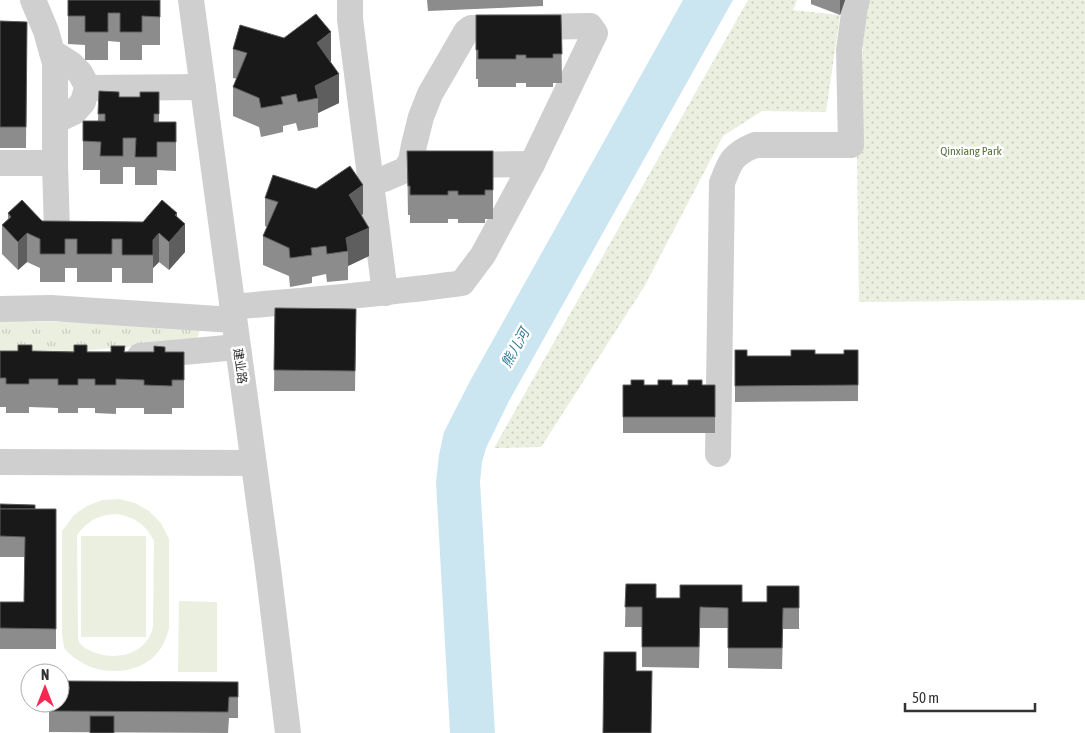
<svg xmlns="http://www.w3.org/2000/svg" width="1085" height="733" viewBox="0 0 1085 733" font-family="'Asap Condensed','Noto Sans SC',sans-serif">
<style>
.grass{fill:url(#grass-tufts)}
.park{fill:url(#park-dots)}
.garden{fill:#eaefe0;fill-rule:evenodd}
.water{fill:#cbe6f0}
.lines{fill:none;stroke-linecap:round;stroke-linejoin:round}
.minor{stroke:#cfcfcf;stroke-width:26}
.wall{fill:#8c8c8c}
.shaded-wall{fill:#5e5e5e}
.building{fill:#191919;stroke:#5e5e5e}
.labels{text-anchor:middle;stroke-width:5;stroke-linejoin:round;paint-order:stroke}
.park-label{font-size:12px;fill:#5b733a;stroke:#fff}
.street-label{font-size:12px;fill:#323232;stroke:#fff}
.water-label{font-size:14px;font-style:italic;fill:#357c96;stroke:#fff}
</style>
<defs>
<pattern id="grass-tufts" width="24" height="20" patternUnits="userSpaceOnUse" patternTransform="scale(1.25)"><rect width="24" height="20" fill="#eaefe0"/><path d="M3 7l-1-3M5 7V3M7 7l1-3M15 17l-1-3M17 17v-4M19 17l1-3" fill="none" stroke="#c9cdc1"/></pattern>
<pattern id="park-dots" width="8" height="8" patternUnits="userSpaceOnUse" patternTransform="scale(1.25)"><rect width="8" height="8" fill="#eaefe0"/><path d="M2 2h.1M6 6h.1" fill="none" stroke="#c9cdc1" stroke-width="1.8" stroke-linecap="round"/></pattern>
</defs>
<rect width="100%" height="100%" fill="#fff"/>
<path class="grass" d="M0,321L182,324L200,329L197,339L172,343L0,358Z"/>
<g class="park">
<path d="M748,0H797L793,10L840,15L826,112L762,111L723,136L644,287L541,447L494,448Z"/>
<path d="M868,0H1085V300L859,302L857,150L865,12Z"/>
</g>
<g class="garden">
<path d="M119,499L135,503L149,511L161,523L169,539V628C167,636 164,645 158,652C142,672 113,675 91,667C83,664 70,656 65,649C63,645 63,638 62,634V531L74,515L87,506L102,500ZM117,514C136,518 145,524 154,541L153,627C147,653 119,661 96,653C90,651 82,647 79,642C78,639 78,636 78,634L77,535C89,520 98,515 117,514Z"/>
<rect x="81" y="536" width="65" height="101"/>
<path d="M179,601L217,602V672H178Z"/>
</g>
<path class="water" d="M683,0H733L509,401L486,448L482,462L480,482L495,733H450L436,482L439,455L444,432L470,381Z"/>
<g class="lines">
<g class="minor">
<path d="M33,0L46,31L55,63V163L57,233"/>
<path d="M191,0L268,568L288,733"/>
<path d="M350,0V19L385,293"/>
<path d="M52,52L71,64L80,73L86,84L87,88L83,102L74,112L55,121"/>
<path d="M87,88L203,87"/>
<path d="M0,163H55"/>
<path d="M458,165L532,164"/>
<path d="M232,307C308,300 385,294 462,283L483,255L532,164L595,33L590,26L471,28L466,32L430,94L421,117L414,145L411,161L405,170L384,179H370"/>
<path d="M0,309L51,308L233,320"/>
<path d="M140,356L237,347"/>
<path d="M718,454L722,183C730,161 733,154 755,145H851L849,50L855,6L857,0"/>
<path d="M0,462L253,463"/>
</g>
</g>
<g class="wall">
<path d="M68,0H160V45H142V60H120V42L108,41V60H85V45L68,44Z"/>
<path d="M427,0H543V6L428,11Z"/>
<path d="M811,0H845L840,15L811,4Z"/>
<path d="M476,15H561L562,83H553V87H526V83H516V87H478V79H476Z"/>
<path d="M0,21L27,22L26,148H0Z"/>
<path d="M233,49L331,61H330L339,103L318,113V127L298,131L296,123L283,126V132L261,137L259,127L233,116V87L237,79L233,78Z"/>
<path d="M99,91L119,97H140L159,92V122H176V171L157,170V185H135V167H123V184H100V170H83V121H98Z"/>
<path d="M407,151H493V219H485V223H458V219H448V223H410V215H408Z"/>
<path d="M265,198L363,214L362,215L369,256L348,266V280L327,282L326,274L312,277V283L290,287L289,276L263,265V236L267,227L265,226Z"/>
<path d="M8,213L42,221L143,222L177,217L185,252L169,270L159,262L153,268V283H122V268H112V282H77V268H65V282H40V268L27,262L18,270L2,254V225L8,219Z"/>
<path d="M275,308L356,309L355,391H274Z"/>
<path d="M735,350L747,356H791L815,354H844L858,350V401L735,402Z"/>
<path d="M0,351L184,352V408H172V414H144V408H116V414L95,413V408H78V413H58V408L29,407V413H6V407H0Z"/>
<rect x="623" y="385" width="92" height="48"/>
<path d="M0,504L35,509H56V649H0V602H24L25,557H0Z"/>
<path d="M626,584L656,598H680L742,602H767L799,586V629H783L782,669L728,668V628H700L699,668L642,667V627H625Z"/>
<path d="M238,682V718H229L228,733L49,732V703Z"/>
</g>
<g class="shaded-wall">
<path d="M840,0H845L840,15Z"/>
<path d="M331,32V61L317,71V43Z"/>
<path d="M339,74V103L318,113V98L315,86Z"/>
<path d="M363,185V214L349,223V195Z"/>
<path d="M177,213V233L185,224V252L169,270V242L175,215Z"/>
<path d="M369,228V256L348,266V251L346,238Z"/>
<path d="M27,233V262L18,270V242Z"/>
<path d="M159,233V262L153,268V240Z"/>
</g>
<g class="building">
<path d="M68,0H160V17L142,16V32H120V13H108V32H85V16H68Z"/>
<path d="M316,14L331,32L317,43L339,74L315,86L318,98L298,102L296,94L281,97L283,104L261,108L259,98L233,87L247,53L233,49L240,25L284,38Z"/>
<path d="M476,15H561L562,54H553V58H526V55H516V59H478V50H476Z"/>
<path d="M0,21L27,22L26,127H0Z"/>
<path d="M99,91L119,92V97H140V92H159V114H154V122H176V142H157V157H135L136,138H123V156H100L101,142L83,141V121H105V114H98Z"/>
<path d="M407,151H493V190H485V195H458V191H448V195H410V186H408Z"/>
<path d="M350,166L363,185L349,195L369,228L346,238L348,251L327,254L326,246L311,248L312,255L290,258L289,248L263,236L278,202L265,198L273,175L316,189Z"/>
<path d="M22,200L42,221L143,222L162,200L177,213L175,215L185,224L169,242L159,233L153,240V255H122V239H112V254H77V239H65V254H40V239L27,233L18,242L2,225L11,217L8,213Z"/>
<path d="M275,308L356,309L355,371L274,370Z"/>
<path d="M18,345H32V351L74,352V345H87V352H111V346H125L124,352H154V346L165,347V352H184V380H172V386L144,385V380L116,379V385H95V379H78V385H58V379H29V384H6V378H0V351H18Z"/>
<path d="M735,350H747V356H791V350H815V354H844V350H858V385L735,386Z"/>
<path d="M631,380H644V385H658V380H672V385H688V380H702V385H715V417H623V385H631Z"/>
<path d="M0,504L35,505V509H0Z"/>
<path d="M0,509H56V629L0,628V602H24L25,537L0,536Z"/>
<path d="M626,584H656V598H680V585H742V602H767V586H799V608H783L782,648H728V608L700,607L699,647H642V607H625Z"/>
<path d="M604,652H636V671H652L651,733H603Z"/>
<path d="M60,681L238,682V697H229L228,712L49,711V703H60Z"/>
<rect x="90" y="716" width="24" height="17"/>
</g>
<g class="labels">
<g class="park-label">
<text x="971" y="155">Qinxiang Park</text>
</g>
<g class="street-label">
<text transform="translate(240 366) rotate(82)" y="4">建业路</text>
</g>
<g class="water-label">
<text transform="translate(515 348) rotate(-61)" y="5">熊儿河</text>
</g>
</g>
<g transform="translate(45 688)"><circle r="24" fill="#ffffff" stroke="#adadad"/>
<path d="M0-4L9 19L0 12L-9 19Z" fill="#f52850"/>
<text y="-8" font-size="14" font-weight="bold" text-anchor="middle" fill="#323232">N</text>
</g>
<path d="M905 703v8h130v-8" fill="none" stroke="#323232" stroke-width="2.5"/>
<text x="912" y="703" font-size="15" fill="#323232" stroke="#ffffff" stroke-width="4" paint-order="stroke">50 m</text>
</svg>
